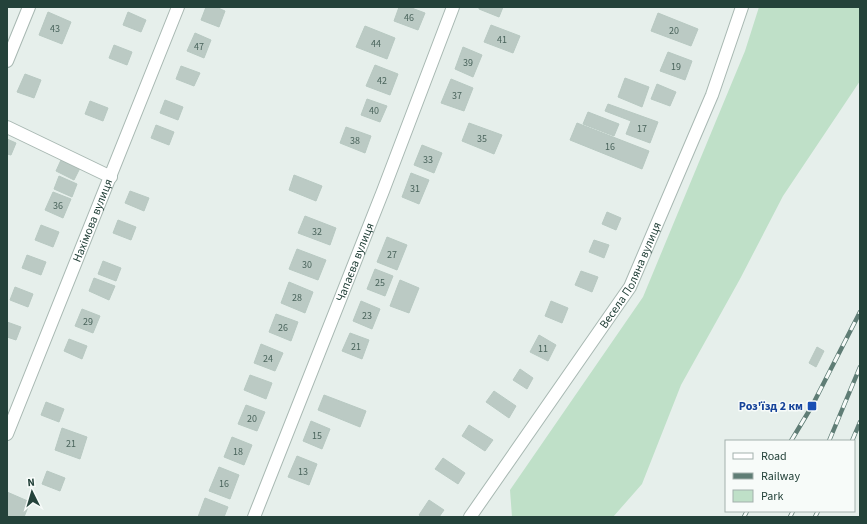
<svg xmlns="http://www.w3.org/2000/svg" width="867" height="524" viewBox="0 0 867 524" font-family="'Source Sans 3',sans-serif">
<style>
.green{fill:#bfe0c8}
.building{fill:#bbcac4;stroke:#b8c9c2}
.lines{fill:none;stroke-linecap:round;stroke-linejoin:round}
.minor-casing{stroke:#a8b8b2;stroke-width:14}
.minor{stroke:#fff;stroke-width:12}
.rail-casing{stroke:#5f7d75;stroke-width:4.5}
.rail{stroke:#f7fbf9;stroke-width:3;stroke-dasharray:9;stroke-linecap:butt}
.transit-dot{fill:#1a4fb4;stroke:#f7fbf9;stroke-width:1.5}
.labels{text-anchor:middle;stroke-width:3;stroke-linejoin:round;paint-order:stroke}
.number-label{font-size:10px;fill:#4a645c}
.street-label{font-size:12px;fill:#24423a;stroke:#f7fbf9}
.transit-label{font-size:12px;font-weight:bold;fill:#164399;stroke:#f7fbf9;text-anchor:end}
</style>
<rect width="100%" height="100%" fill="#e6efeb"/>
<path class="green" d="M759,7H860V81L783,196L740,279L681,385L642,484L613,517H512L510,490L643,297L745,51Z"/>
<g class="building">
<path d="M206,7H216L225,11L219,27L201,20Z"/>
<path d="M399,7H409L425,13L418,30L394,21Z"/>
<path d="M479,7H503L499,17L479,9Z"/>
<path d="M48,12L71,22L62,44L39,35Z"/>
<path d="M128,12L146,20L141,32L123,25Z"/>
<path d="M658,13L698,29L691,46L651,31Z"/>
<path d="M491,25L520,36L513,53L484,42Z"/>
<path d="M365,26L395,38L387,59L356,47Z"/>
<path d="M195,33L211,40L204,58L187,51Z"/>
<path d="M114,45L132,52L127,65L109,58Z"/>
<path d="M463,47L482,55L473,77L455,69Z"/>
<path d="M668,52L692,61L685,80L660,71Z"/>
<path d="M375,65L398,74L390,95L366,86Z"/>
<path d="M181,66L200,73L194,86L176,79Z"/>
<path d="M25,74L41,80L34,98L17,92Z"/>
<path d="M625,78L649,87L642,107L618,97Z"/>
<path d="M451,79L473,88L464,111L441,103Z"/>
<path d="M657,84L676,92L670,106L651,99Z"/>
<path d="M367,99L387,106L380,122L361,115Z"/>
<path d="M165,100L183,107L178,120L160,113Z"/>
<path d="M90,101L108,108L103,121L85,114Z"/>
<path d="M608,104L658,122L650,143L626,134L631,121L605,111Z"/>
<path d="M588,112L619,124L614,136L583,124Z"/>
<path d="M469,123L502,135L494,154L462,141Z"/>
<path d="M577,123L649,151L642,169L570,140Z"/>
<path d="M156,125L174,132L169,145L151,138Z"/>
<path d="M346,127L371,136L365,153L340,143Z"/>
<path d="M7,139L16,143L11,155L7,154Z"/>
<path d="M422,145L442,153L434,173L414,165Z"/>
<path d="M61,160L80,168L74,180L56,171Z"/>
<path d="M411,173L429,180L419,204L402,197Z"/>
<path d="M294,175L322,186L316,201L289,190Z"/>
<path d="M59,176L77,184L72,197L54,189Z"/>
<path d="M130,191L149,198L144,211L125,203Z"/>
<path d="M53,192L71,199L63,218L45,210Z"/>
<path d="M607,212L621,218L616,230L602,224Z"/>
<path d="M305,216L336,228L330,245L298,233Z"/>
<path d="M118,220L136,227L131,240L113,233Z"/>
<path d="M41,225L59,232L53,247L35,240Z"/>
<path d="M387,237L407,245L397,270L377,262Z"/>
<path d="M594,240L609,245L604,258L589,252Z"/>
<path d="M297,249L326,260L318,280L289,269Z"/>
<path d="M27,255L46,262L41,275L22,268Z"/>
<path d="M103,261L121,268L116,281L98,274Z"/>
<path d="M375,269L393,276L385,296L367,289Z"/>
<path d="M581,271L598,277L592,292L575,285Z"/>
<path d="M94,278L115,286L109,300L89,291Z"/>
<path d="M400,280L419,288L409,313L390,306Z"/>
<path d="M289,282L313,292L305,313L281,303Z"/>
<path d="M15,287L33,294L28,307L10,300Z"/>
<path d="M361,301L380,309L372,329L353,321Z"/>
<path d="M551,301L568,308L562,323L545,316Z"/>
<path d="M82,309L100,316L93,333L75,326Z"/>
<path d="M276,314L298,322L291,341L269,332Z"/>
<path d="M7,322L21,327L16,340L7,337Z"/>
<path d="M350,333L369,340L362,359L342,351Z"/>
<path d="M539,335L556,345L548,361L530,352Z"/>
<path d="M69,339L87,346L82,359L64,351Z"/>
<path d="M261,344L283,353L275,371L254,363Z"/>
<path d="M817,347L824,351L816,367L809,363Z"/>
<path d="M520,369L533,378L527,389L513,380Z"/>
<path d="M250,375L272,383L266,399L244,390Z"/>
<path d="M494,391L516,406L509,418L486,402Z"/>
<path d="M324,395L366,411L360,427L318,410Z"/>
<path d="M46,402L64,409L59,422L41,415Z"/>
<path d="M246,405L265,412L257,431L238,424Z"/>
<path d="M311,421L330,429L322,449L303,441Z"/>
<path d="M469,425L493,440L485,451L462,436Z"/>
<path d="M62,428L87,437L80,459L55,450Z"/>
<path d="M232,437L252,445L244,465L224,457Z"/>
<path d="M297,456L317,464L309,485L288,477Z"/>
<path d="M443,458L465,473L458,484L435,469Z"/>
<path d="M219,467L239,475L230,499L209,491Z"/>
<path d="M47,471L65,478L60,491L42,484Z"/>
<path d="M7,492L30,502L24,517H12L7,515Z"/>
<path d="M205,498L228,507L224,517H198Z"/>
<path d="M429,500L444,510L439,517H422L419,515Z"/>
</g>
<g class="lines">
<defs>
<g id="minor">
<path d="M7,61L29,7"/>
<path d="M7,127L111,177"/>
<path id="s1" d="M7,434L178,7"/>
<path id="s2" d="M254,517L383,191L453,7"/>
<path id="s3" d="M470,517L630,287L712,95L742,7"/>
</g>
</defs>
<use href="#minor" class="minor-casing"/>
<use href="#minor" class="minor"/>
<defs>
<g id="rail">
<path d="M791,441L812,406L860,312"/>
<path d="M829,441L860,367"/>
<path d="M852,441L860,422"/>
<path d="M744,517L747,511"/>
<path d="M790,517L793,511"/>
<path d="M815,517L818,511"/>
</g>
</defs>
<use href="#rail" class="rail-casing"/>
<use href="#rail" class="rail"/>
</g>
<rect class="transit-dot" x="807" y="401" width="10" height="10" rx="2"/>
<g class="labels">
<g class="number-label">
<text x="409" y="21">46</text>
<text x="55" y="32">43</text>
<text x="674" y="34">20</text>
<text x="502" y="43">41</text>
<text x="376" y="47">44</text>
<text x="199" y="50">47</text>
<text x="468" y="66">39</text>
<text x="676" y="70">19</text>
<text x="382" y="84">42</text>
<text x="457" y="99">37</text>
<text x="374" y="114">40</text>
<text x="642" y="132">17</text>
<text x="482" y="142">35</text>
<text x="355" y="144">38</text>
<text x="610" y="150">16</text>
<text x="428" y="163">33</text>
<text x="415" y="192">31</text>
<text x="58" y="209">36</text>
<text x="317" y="235">32</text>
<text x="392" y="258">27</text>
<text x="307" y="268">30</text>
<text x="380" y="286">25</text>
<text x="297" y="301">28</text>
<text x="367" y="319">23</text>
<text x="88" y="325">29</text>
<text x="283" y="331">26</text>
<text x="356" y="350">21</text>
<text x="543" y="352">11</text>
<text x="268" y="362">24</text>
<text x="252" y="422">20</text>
<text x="317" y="439">15</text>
<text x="71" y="447">21</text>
<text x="238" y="455">18</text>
<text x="303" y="475">13</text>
<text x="224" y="487">16</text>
</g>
<g class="street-label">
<text dy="4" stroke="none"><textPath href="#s1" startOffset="230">Нахімова вулиця</textPath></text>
<text dy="4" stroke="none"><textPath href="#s2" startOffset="274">Чапаєва вулиця</textPath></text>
<text dy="4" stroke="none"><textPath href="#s3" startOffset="291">Весела Поляна вулиця</textPath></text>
</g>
<g class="transit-label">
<text x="803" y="410">Роз'їзд 2 км</text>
</g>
</g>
<rect width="867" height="524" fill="none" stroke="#24423a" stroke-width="16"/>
<rect x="725" y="440" width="130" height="72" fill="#f7fbf9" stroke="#a3b1ad"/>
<rect x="733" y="453" width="20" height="6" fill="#ffffff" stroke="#a3b1ad"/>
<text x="761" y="460" font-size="12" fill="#24423a">Road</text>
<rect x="733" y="473" width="20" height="6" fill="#5f7d75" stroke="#a3b1ad"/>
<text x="761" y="480" font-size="12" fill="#24423a">Railway</text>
<rect x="733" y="490" width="20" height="12" fill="#bfe0c8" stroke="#a3b1ad"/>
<text x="761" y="500" font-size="12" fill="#24423a">Park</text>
<g transform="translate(32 492) rotate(355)" stroke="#f7fbf9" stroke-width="3" paint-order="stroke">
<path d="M0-3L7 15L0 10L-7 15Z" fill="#24423a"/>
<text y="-6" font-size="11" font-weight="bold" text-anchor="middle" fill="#24423a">N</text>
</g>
</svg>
